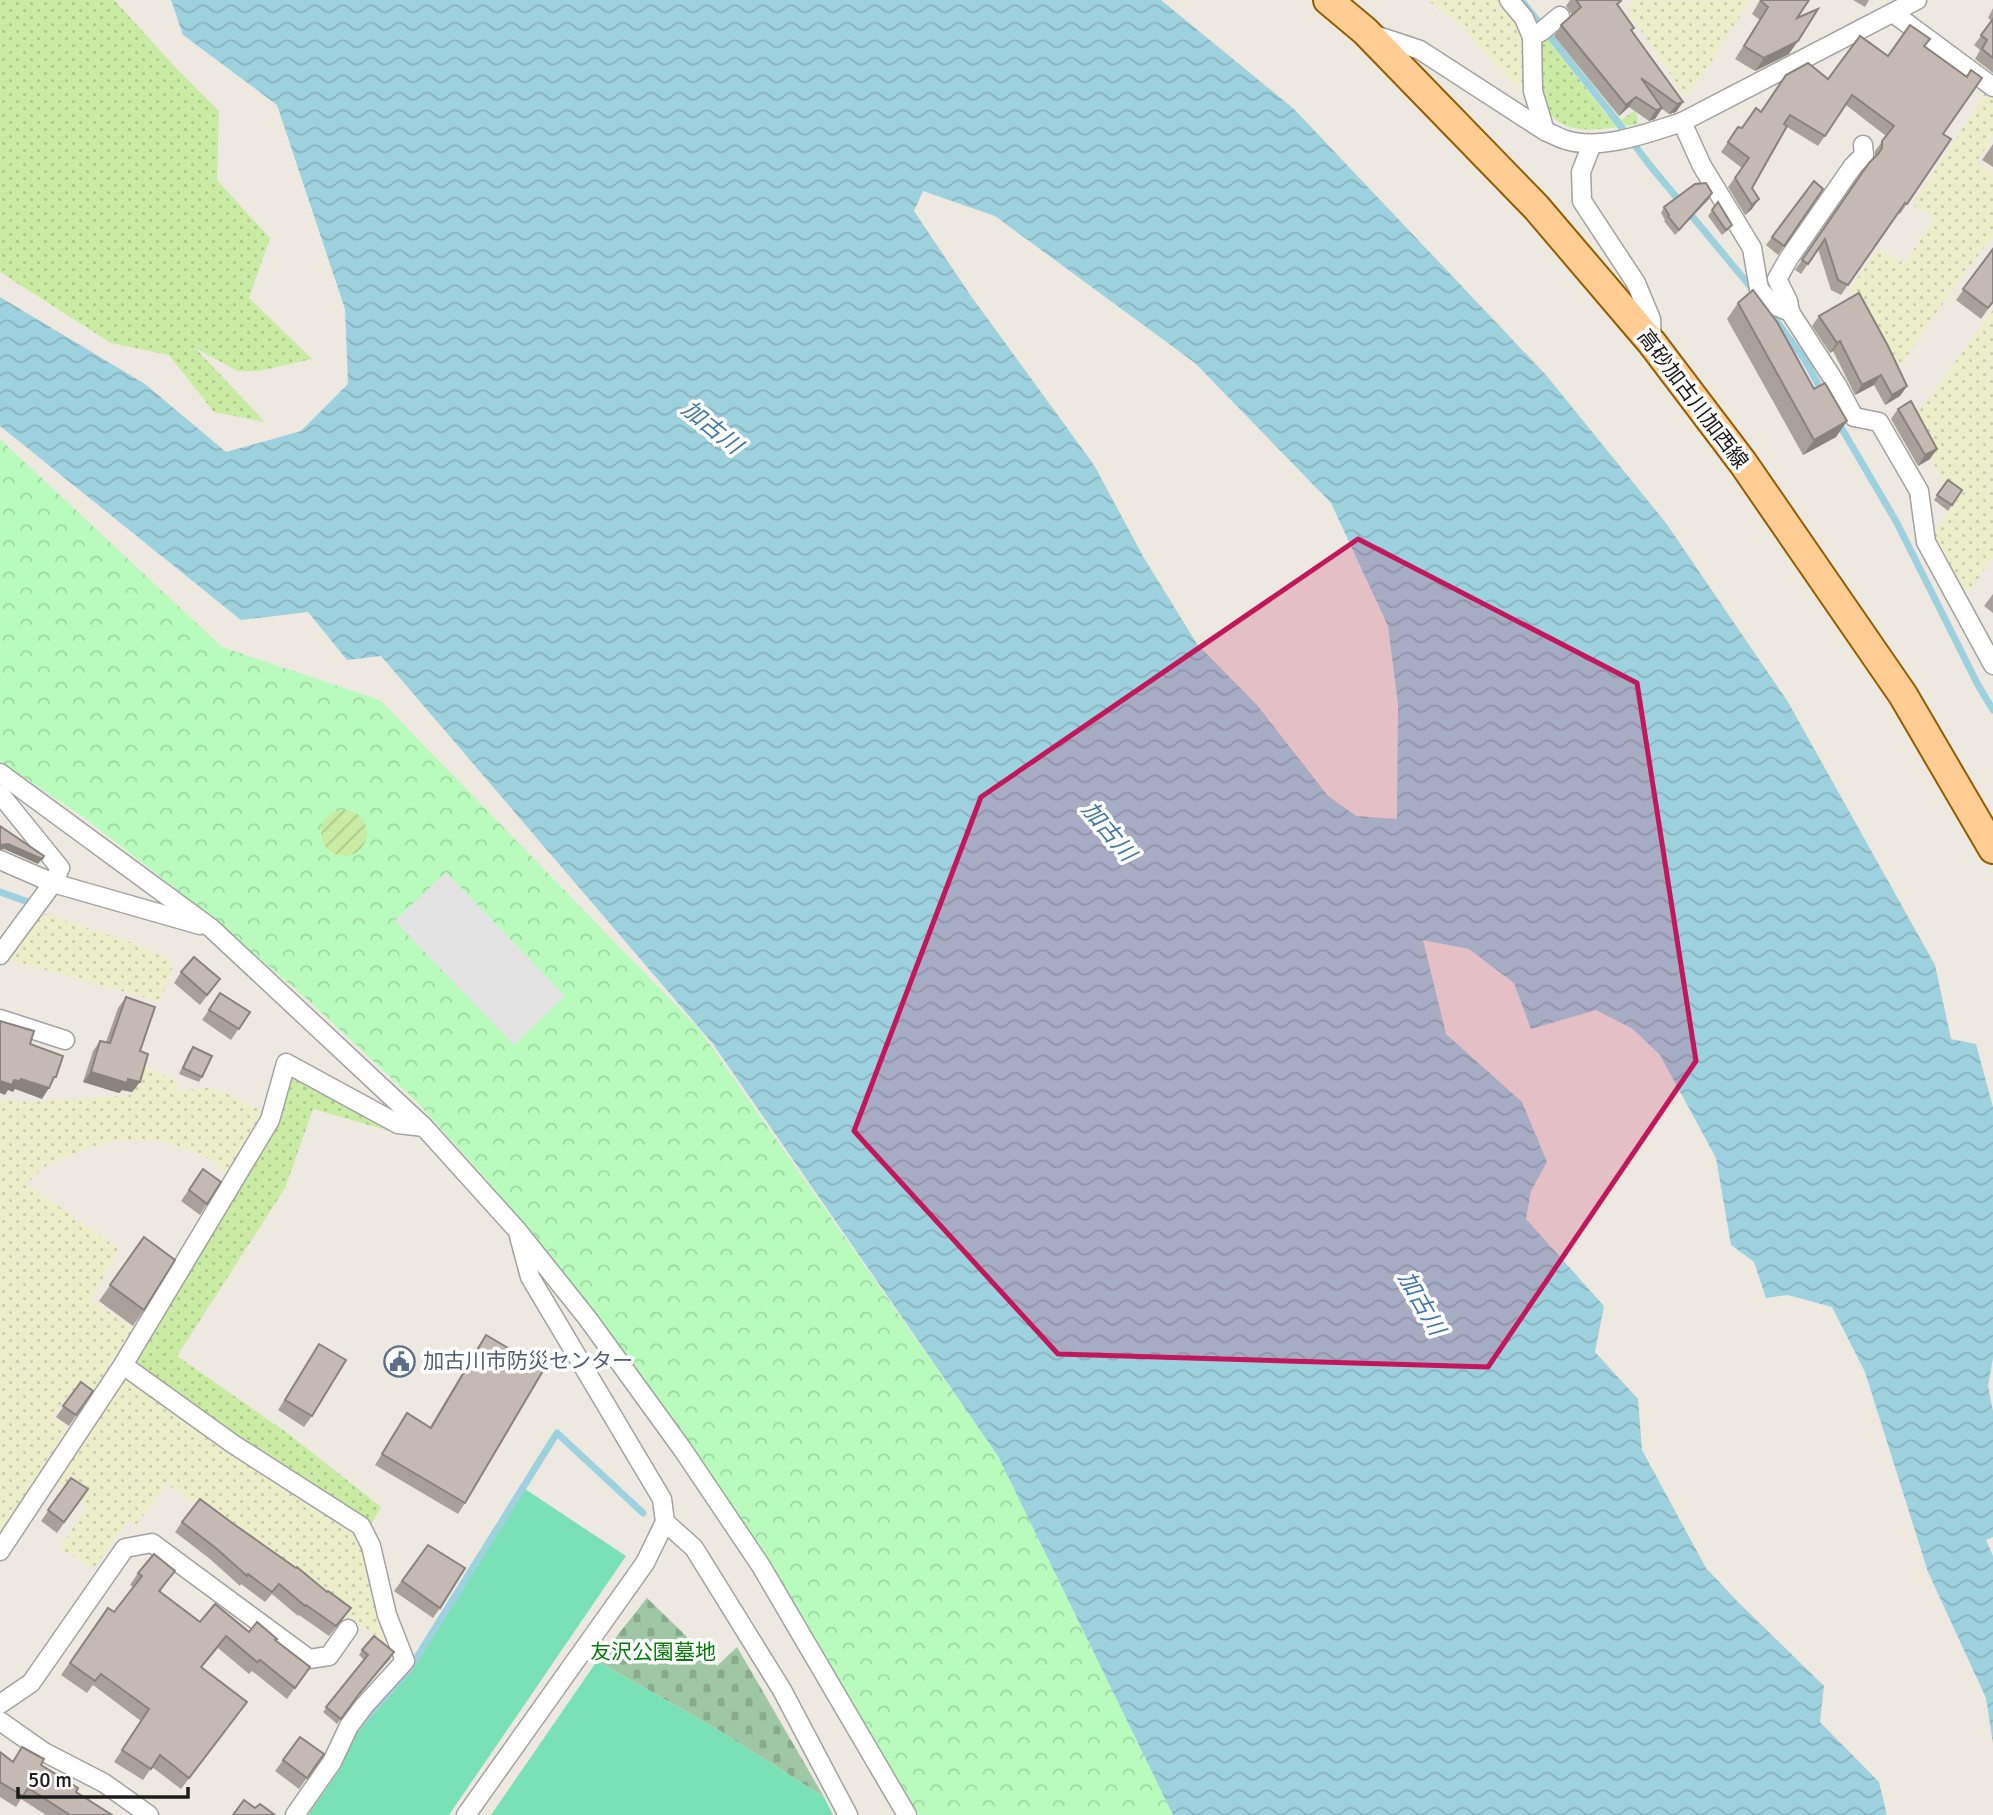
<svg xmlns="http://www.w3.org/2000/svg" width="1993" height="1815" viewBox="0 0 1993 1815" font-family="Signika,'Noto Sans JP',sans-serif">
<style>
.farmland{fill:url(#farmland-dots)}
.grass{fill:url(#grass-dots)}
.cemetery{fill:url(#cemetery-stones)}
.park{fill:url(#park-crowns)}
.garden{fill:url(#garden-furrows)}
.pitch{fill:#7ae1b6}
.parking{fill:#e3e3e3}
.water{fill:url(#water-waves);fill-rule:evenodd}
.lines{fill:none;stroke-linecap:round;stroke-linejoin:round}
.stream{stroke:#9ed1de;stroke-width:7}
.street-casing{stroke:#a2a2a2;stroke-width:21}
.primary-casing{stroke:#935d00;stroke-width:32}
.street{stroke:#fff;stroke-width:18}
.primary{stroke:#ffcd94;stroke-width:28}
.wall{fill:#a9a09a}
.shaded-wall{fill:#8a827d}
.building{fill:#c5bab3;stroke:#8a827d;stroke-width:2}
.marked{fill:#c2185b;fill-opacity:0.2;stroke:#c2185b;stroke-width:5;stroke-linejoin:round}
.labels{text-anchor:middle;stroke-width:7;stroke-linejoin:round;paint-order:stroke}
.street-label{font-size:21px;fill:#1b1b1b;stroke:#fff}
.service-label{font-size:21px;fill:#4e5e75;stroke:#fff;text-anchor:start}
.park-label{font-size:21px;fill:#077c0d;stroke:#fff}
.water-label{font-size:23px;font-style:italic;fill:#4278a6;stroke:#fff}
</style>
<defs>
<pattern id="farmland-dots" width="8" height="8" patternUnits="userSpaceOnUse" patternTransform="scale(1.75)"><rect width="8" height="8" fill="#eceeca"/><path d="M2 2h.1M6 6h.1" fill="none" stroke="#caccad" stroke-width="1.8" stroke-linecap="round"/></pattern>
<pattern id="grass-dots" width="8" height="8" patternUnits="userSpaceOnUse" patternTransform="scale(1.75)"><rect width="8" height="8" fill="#c9eba3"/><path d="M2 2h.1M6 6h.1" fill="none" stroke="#acc98c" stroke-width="1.8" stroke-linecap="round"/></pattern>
<pattern id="cemetery-stones" width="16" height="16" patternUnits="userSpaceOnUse" patternTransform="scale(1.75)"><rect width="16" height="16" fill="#a0c7a5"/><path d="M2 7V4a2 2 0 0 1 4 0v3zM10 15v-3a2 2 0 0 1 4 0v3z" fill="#89aa8d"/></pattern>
<pattern id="park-crowns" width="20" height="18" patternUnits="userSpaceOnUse" patternTransform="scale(1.75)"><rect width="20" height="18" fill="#b9fbbd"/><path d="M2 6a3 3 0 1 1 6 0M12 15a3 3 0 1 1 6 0" fill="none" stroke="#9ed7a2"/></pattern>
<pattern id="garden-furrows" width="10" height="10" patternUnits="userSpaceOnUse" patternTransform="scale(1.75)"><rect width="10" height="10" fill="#c9eba3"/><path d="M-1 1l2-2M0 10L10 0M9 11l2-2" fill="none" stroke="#acc98c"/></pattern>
<pattern id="water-waves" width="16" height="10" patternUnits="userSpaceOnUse" patternTransform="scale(1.75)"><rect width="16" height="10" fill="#9ed1de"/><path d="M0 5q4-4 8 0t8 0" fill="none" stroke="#88b3be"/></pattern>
</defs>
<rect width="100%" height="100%" fill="#ede9e0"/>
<g class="farmland">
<path d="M1427,0H1503L1522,27L1530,100L1493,63L1467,31Z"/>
<path d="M1635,0L1694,1L1750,0L1706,70L1686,97L1627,10Z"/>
<path d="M1989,87L1993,90V137L1977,162L1993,175V237L1964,273L1894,375L1849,290L1879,248L1904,264L1933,219L1932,216L1913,205Z"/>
<path d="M1993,310V558L1968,593L1953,579L1932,536L1961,495L1943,482L1912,421Z"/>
<path d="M42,913L136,944L174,962L160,1002L11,960Z"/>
<path d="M142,1066L178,1081L177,1091L213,1087L262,1111L232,1180L209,1159L191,1150L159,1140H122L96,1145L55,1161L41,1169L27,1184L119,1249L91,1300L136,1330L91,1404L72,1390L53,1416L72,1431L0,1542V1100L31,1102L133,1095Z"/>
<path d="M127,1376L349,1524L365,1543L393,1648L167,1484L136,1525L129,1520L93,1569L60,1548L88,1504L56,1482Z"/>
</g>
<g class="grass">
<path d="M0,0H114L175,67L219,111L217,180L270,238L249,298L312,359L259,371H238L195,348L265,422L214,412L169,355L111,343L0,272Z"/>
<path d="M1545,36L1607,115L1616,114L1622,120L1636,109L1638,124C1606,128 1561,141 1544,104C1539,94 1539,57 1538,44Z"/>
<path d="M293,1073L393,1125L390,1131L313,1109L285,1188L177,1356L290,1435L381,1507L370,1527L134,1367L273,1130Z"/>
</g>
<path class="cemetery" d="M647,1598L717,1666L737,1647L824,1797L712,1726L597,1661Z"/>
<path class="park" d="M0,439L222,647L380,700L699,1029L998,1456L1173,1815H919L774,1568L585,1302L488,1181L416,1101L307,999L192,901L82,816L0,761Z"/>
<circle class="garden" cx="344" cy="833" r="23"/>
<g class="pitch">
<path d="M525,1489L626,1556L449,1815H308L338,1772L353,1737L407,1676Z"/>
<path d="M597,1661L712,1726L824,1797L833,1815H491Z"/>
</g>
<path class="parking" d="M446,872L565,996L514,1045L395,921Z"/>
<path class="water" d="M171,0H1161L1294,109L1546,375L1666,523L1788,702L1935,965L1951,1039L1976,1044L1993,1107V1358L1988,1386L1993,1411V1537L1986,1540L1993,1556V1744L1986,1698L1928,1572L1865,1372L1832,1307L1788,1295L1766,1298L1754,1262L1731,1245L1716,1158L1660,1055L1633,1029L1596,1010L1531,1029L1514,983L1469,949L1423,940L1446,1034L1522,1102L1547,1162L1531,1191L1526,1219L1604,1306L1595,1352L1638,1399L1642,1450L1706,1568L1738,1602L1824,1686L1820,1722L1879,1782L1887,1815H1173L998,1456L713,1044L381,656L347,660L308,612L241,620L0,426V297L145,384L226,452L301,431L348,384L345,309L277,105L183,35ZM923,191L995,216L1195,363L1331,503L1388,626L1398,704L1397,819L1356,816L1328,796L1257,705L1197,644L1144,558L1094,465L971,296L914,211Z"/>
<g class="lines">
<g class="stream">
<path d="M1521,0L1610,112L1648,163L1754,291"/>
<path d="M1772,315L1805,360L1823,393"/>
<path d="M1838,422L1897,523L1978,685L1993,710"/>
<path d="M0,892L31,903"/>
<path d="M359,1726L409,1670L557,1433L643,1513"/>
</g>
<defs>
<g id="street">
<path d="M1509,0L1524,18L1532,37"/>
<path d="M1893,13L1993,87"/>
<path d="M1372,34L1420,50L1545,131C1552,134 1559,138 1566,140C1601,151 1648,133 1682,122L1917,0"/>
<path d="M1682,122L1702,166L1752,248L1759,289L1773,305L1790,312L1837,385L1854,417L1879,422L1919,491L1926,542L1993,665"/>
<path d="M1545,131L1533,91L1532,37L1542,31L1560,16"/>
<path d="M1592,144L1581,172L1582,201L1636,283L1651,319L1652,343"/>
<path d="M1790,312L1788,301L1777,279L1789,258L1853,166L1864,155L1863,145"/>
<path d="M0,773L211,928L424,1127L517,1230L588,1319L683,1450L761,1566L907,1815"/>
<path d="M0,794L60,868L53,883L0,955"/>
<path d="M0,860L53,883L200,925"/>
<path d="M0,1019L65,1040"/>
<path d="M123,1365L233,1444L361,1526L371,1546L387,1615L405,1661L364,1706L349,1726L332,1762L295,1815"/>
<path d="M665,1522L694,1548L782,1690L848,1815"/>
<path d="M0,1551L123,1365L270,1120L286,1063L398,1124L424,1127"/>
<path d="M0,1704L31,1683L125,1548L152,1543L309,1659L329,1656L348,1629"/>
<path d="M0,1721L44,1752L104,1783L149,1815"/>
<path d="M466,1815L645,1563L665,1522L662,1499L530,1277L519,1236"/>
</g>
<path id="primary" d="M1328,0L1365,31L1536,207L1652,343L1743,463L1903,695L1993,849"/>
</defs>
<use href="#street" class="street-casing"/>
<use href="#primary" class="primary-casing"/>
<use href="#street" class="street"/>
<use href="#primary" class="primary"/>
</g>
<g class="wall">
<path d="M1570,0H1620L1621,1L1618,5L1632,31L1683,102L1676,112L1669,114L1662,109L1655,119L1649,121L1629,107L1619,116L1554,36L1561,25L1572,15L1566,6Z"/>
<path d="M1760,0H1809L1797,18L1789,54L1755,71L1735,59L1760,20L1752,14Z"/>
<path d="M1853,0H1869L1865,7Z"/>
<path d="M1993,8V73L1975,59L1980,50L1974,45L1992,21L1988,18Z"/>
<path d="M1924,46L1966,76L1971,70L1943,134L1951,139L1900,214L1898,213L1841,295L1831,290L1818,249L1801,274L1795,270L1869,163L1875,157V151L1886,136L1846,105L1818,146L1787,127L1752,188V209L1745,215L1728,187L1742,168L1721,152L1738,127L1742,128L1761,111L1828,79L1888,56Z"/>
<path d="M1993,144V167L1982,160Z"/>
<path d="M1814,181L1823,189L1778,255L1766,245Z"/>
<path d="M1712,193L1675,235L1664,221L1665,220L1661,213L1664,207Z"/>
<path d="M1718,202L1728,230L1722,235L1708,216Z"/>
<path d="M1993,249V302L1981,319L1956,300Z"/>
<path d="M1738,303L1814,389L1847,421L1836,437L1803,455L1727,319Z"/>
<path d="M1819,316L1907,386L1900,396L1885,405L1874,385L1855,395L1833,351L1830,353L1812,326Z"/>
<path d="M1898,409L1930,459L1918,466L1891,419Z"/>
<path d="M1948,480L1962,490L1948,511L1934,500Z"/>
<path d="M1993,594V613L1984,606Z"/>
<path d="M181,972L220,979L200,1005L174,983Z"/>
<path d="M220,993L250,1012L231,1040L202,1020Z"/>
<path d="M126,997L140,1051V1082L132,1092L122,1090L119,1093L83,1082L93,1051L100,1041L106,1042L118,1008Z"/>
<path d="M193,1047L202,1077L199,1082L179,1074L189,1052Z"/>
<path d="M203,1169L207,1204L200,1215L181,1201Z"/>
<path d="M144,1237V1310L133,1326L99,1301Z"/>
<path d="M486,1335L465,1503L458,1514L375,1465L407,1413L430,1427L479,1345Z"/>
<path d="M319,1344L312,1416L304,1427L278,1410Z"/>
<path d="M81,1382L93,1391L69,1426L56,1417Z"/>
<path d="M71,1478L88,1489L57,1533L41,1521Z"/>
<path d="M182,1522L235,1525L344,1618L329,1636L299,1615L298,1616L272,1594L265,1602L241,1584L240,1586L210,1559L175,1532Z"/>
<path d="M428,1545L440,1608L433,1618L394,1591Z"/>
<path d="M175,1571L160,1592L200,1622L249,1632L275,1640L310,1667L287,1699L252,1671L249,1674L218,1648L202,1667L247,1702L181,1789L152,1767L143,1780L114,1762L141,1721L93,1685L87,1693L61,1675L108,1608L114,1612L133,1587L130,1585L138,1573Z"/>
<path d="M362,1650L391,1658L355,1699L337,1724L323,1712L364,1660L359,1655Z"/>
<path d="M300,1737L324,1754L299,1789L275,1771Z"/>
<path d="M22,1747L41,1765L76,1792L112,1815H46L21,1799L16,1807L0,1797V1752L12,1762Z"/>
</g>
<g class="shaded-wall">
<path d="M1798,41L1789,54L1755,71L1764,58Z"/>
<path d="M1636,97L1629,107L1619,116L1626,105Z"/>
<path d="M1683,102L1676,112L1669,114L1677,104Z"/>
<path d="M1662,108L1655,119L1649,121L1656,110Z"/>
<path d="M1712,193L1709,199L1675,235L1679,230Z"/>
<path d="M1759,199L1752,209L1745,215L1752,205Z"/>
<path d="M1840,341L1833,351L1830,353L1837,343Z"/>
<path d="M1881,375L1874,385L1855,395L1862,385Z"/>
<path d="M1907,386L1900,396L1885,405L1892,395Z"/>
<path d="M1847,421L1836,437L1803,455L1814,440Z"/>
<path d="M1937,449L1930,459L1918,466L1925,455Z"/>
<path d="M8,844L42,859L38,864L4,849L0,850V845Z"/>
<path d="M91,1072L140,1082L132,1092L122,1090L119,1093L83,1082Z"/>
<path d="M21,1079L49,1088L42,1099L15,1089L13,1092L8,1090L5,1095L0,1093V1081Z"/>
</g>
<g class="building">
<path d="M1576,0H1620L1621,1L1617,4L1634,28L1631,30L1683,102L1677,104L1641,78L1662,108L1656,110L1636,97L1626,105L1561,25L1581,7Z"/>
<path d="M1762,0H1809L1797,18L1818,9L1798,41L1764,58L1744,46L1768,7L1761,1Z"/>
<path d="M1993,19V58L1982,49L1987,40L1981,35Z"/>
<path d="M1910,25L1930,39L1924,46L1967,77L1971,70L1982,78L1943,134L1951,139L1907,204L1905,203L1848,285L1838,280L1825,239L1808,264L1802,260L1869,163L1879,153L1882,148V141L1894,126L1852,95L1825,136L1790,115L1784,124L1787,126L1752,188L1759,199L1752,205L1735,178L1749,158L1728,142L1738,127L1742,128L1756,108L1761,112L1786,75L1808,63L1828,79L1860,36L1888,56Z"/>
<path d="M1814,181L1823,189L1784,246L1772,237Z"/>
<path d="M1706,183L1712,193L1679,230L1668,216L1669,215L1664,207L1695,184Z"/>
<path d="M1718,202L1732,225L1726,230L1712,210Z"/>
<path d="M1993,249V302L1988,308L1963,289Z"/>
<path d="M1753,290L1777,322L1814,389L1825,383L1847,421L1814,440L1738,303Z"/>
<path d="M1859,293L1888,346L1907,386L1892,395L1881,375L1862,385L1840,341L1837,343L1819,316Z"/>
<path d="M1911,401L1937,449L1925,455L1898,409Z"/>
<path d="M1948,480L1962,490L1952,505L1937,495Z"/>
<path d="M0,826L44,856L42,859L8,844L0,845Z"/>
<path d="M194,957L220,979L207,995L181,972Z"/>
<path d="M220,993L250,1012L239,1029L209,1010Z"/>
<path d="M126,997L155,1007L140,1051L148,1054L140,1082L128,1079L127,1083L91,1072L100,1041L110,1043Z"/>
<path d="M0,1021L34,1031L30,1044L63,1056L56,1077H54L49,1088L21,1079L20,1081L14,1080L12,1085L0,1081Z"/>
<path d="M193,1047L212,1056L202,1077L183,1068Z"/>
<path d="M203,1169L221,1182L207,1204L189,1190Z"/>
<path d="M144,1237L175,1260L144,1310L110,1285Z"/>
<path d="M486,1335L544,1369L465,1503L382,1454L407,1413L431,1428Z"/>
<path d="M319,1344L346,1360L312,1416L285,1400Z"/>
<path d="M81,1382L93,1391L76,1415L63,1406Z"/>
<path d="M71,1478L88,1489L64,1522L48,1510Z"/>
<path d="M200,1499L235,1525L296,1568L297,1567L327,1592L328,1591L351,1608L336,1626L306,1605L305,1606L279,1584L272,1592L248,1574L247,1576L217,1549L182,1522Z"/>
<path d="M428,1545L465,1568L440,1608L402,1581Z"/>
<path d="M154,1554L175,1571L159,1591L200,1622L215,1604L249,1632L257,1622L277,1639L275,1640L310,1667L295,1688L260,1660L257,1662L226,1636L201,1667L247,1702L189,1778L160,1755L151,1769L122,1750L149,1709L101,1674L95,1681L70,1663L108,1608L114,1612L142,1576L138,1573Z"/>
<path d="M374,1636L394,1652L359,1694L341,1719L326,1707L368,1655L362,1650Z"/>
<path d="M300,1737L324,1754L307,1778L283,1760Z"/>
<path d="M22,1747L44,1759L41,1765L78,1788L76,1792L112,1815H70L28,1788L23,1796L0,1782V1752L13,1762Z"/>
<path d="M244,1800L255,1808L260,1804L275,1815H233Z"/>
</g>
<path class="marked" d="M1358,539L1637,683L1696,1061L1488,1367L1058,1354L854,1131L981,797Z"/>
<defs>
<symbol id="civic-ring" viewBox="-11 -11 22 22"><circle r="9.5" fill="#fff" stroke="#5c6f8a" stroke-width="1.5"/><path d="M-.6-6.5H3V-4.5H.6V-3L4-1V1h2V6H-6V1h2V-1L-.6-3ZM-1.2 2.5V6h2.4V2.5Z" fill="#5c6f8a"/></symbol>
</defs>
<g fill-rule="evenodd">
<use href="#civic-ring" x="382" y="1344" width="35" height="35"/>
</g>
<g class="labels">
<g class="street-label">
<text transform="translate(1693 399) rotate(53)" y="7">高砂加古川加西線</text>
</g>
<g class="service-label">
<text x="423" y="1368">加古川市防災センター</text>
</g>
<g class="park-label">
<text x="653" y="1659">友沢公園墓地</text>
</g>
<g class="water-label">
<text transform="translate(712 427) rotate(39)" y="8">加古川</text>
<text transform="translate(1109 831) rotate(50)" y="8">加古川</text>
<text transform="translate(1422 1303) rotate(60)" y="8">加古川</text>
</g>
</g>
<path d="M18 1787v10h170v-10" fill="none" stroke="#1b1b1b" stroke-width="3.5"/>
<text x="28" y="1787" font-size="21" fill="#1b1b1b" stroke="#ffffff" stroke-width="5" paint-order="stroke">50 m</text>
</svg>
